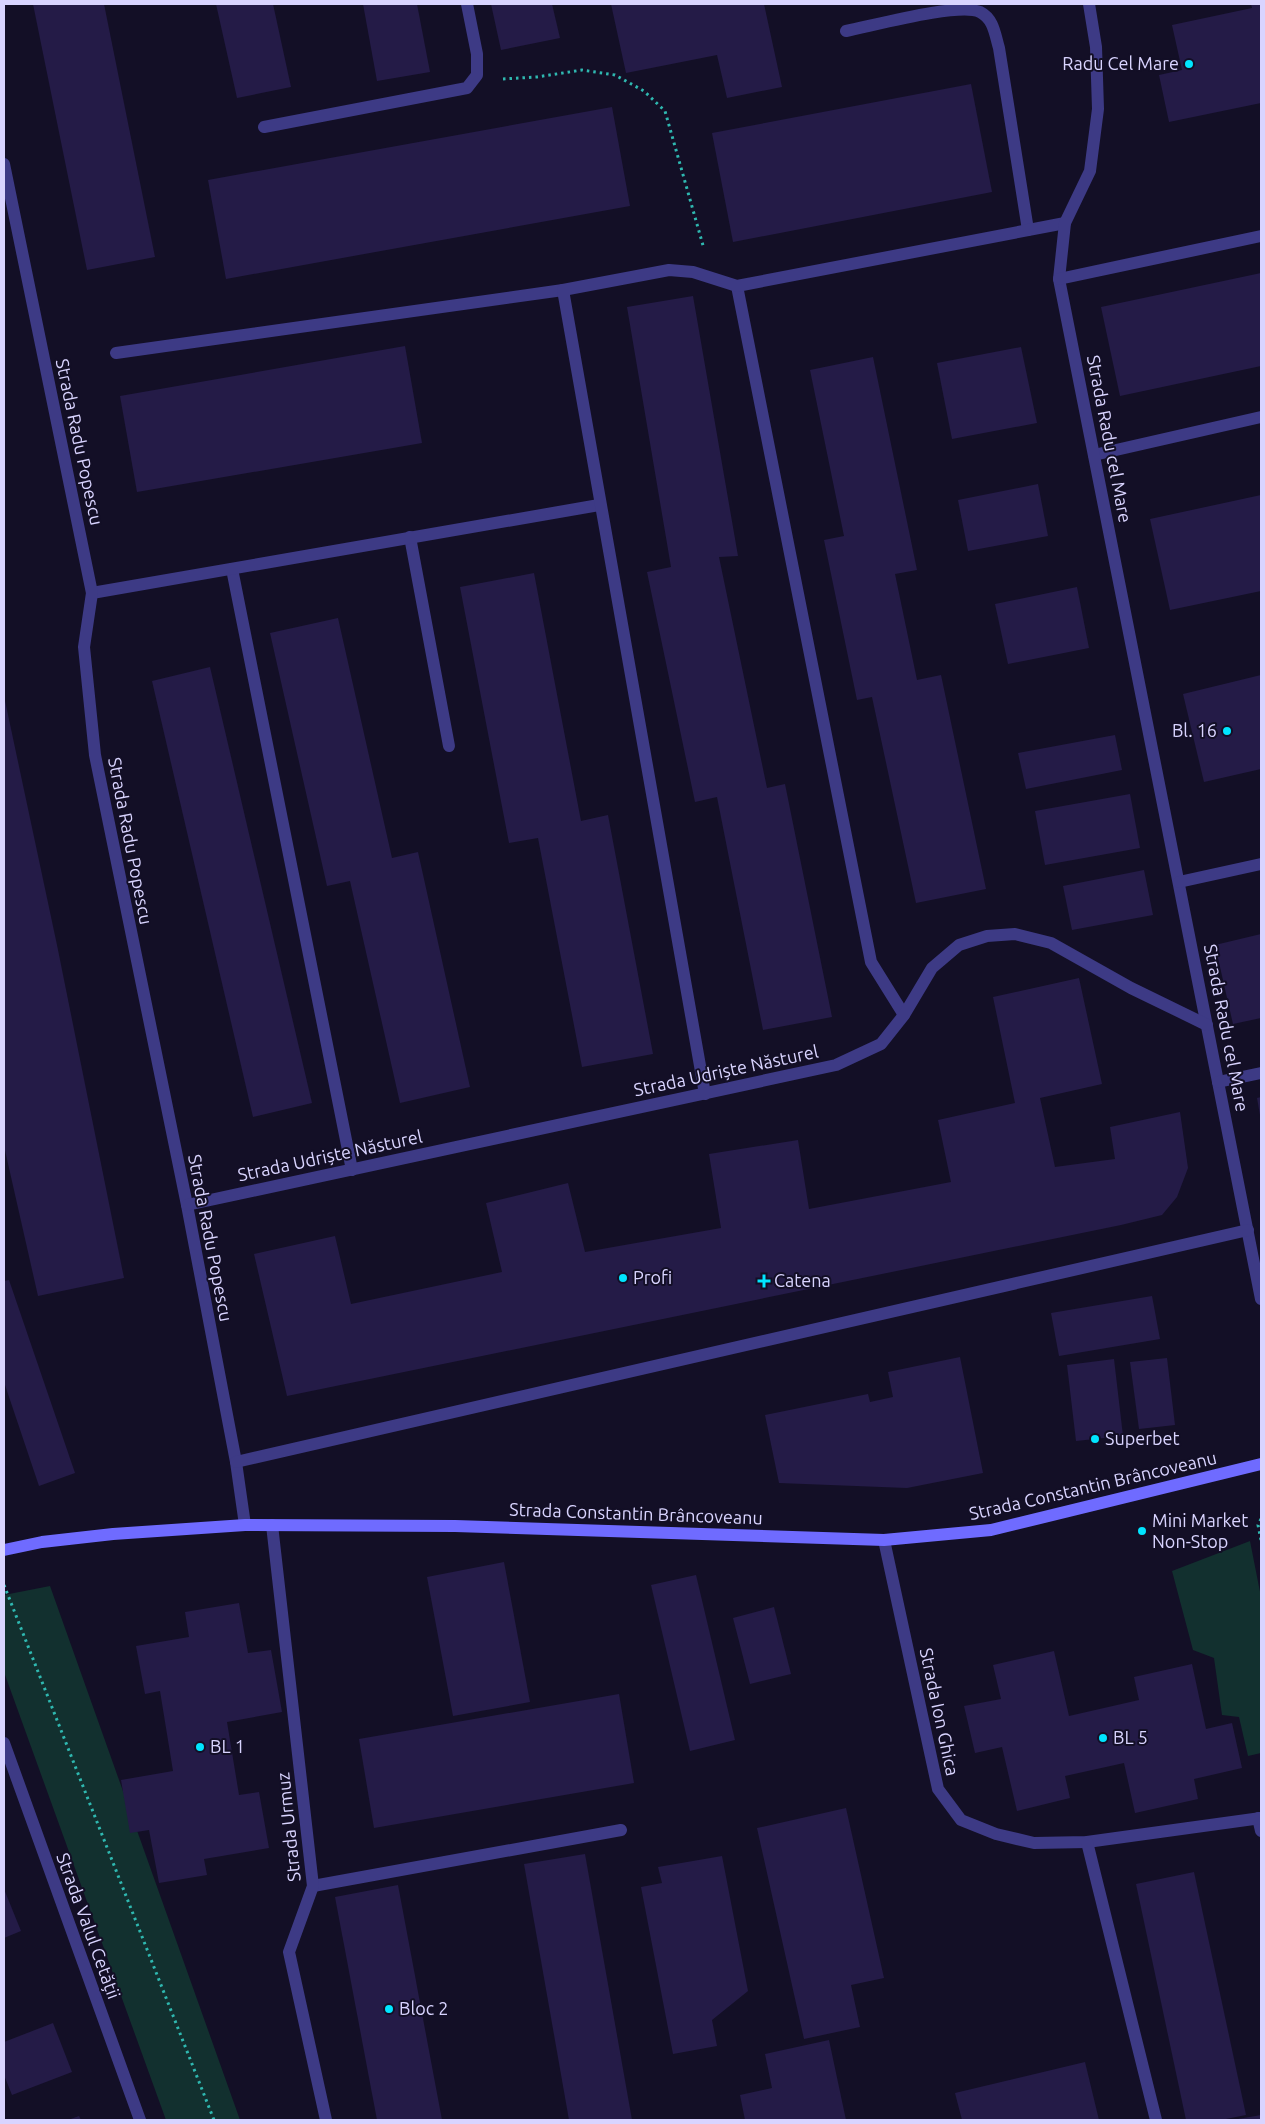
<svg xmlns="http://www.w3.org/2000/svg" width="1265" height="2124" viewBox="0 0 1265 2124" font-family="Ubuntu,sans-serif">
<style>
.green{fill:#12302f}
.building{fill:#241b47}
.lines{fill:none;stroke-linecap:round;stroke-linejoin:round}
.path{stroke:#2fb8b0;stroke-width:3;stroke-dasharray:2.5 4;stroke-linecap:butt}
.lane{stroke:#3d3a85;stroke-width:12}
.street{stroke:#3d3a85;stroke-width:12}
.secondary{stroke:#6f6bff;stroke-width:12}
.poi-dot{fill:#00e5ff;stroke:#130f26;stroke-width:2}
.labels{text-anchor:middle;stroke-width:4;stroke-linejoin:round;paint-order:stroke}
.poi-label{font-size:18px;fill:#d9d4ff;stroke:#130f26;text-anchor:start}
.street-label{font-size:18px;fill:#d9d4ff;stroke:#130f26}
</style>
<rect width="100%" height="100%" fill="#130f26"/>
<g class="green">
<path d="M1250,1541L1261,1597V1753L1248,1756L1239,1717L1222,1715L1214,1658L1193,1650L1172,1571Z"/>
<path d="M50,1586L240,2120H166L4,1672V1595Z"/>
</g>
<g class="building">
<path d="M33,4H104L155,257L87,270Z"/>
<path d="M216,4H273L291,87L237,98Z"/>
<path d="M363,4H417L430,72L377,81Z"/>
<path d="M491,4H552L560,38L501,50Z"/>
<path d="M611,4H764L782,87L727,98L717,55L626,73Z"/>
<path d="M1251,4H1261V103L1169,122L1159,75L1182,70L1172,25L1252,8Z"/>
<path d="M971,84L992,192L733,242L712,133Z"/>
<path d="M612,107L630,206L226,279L208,180Z"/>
<path d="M1261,273V366L1120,396L1101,307Z"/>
<path d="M693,296L738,556L719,557L767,788L785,784L832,1017L763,1030L717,797L695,802L647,572L671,567L627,307Z"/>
<path d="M405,346L422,443L137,492L120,396Z"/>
<path d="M1021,347L1037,423L952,439L937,363Z"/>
<path d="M873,357L917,570L895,574L917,680L941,675L986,889L916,903L872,697L857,700L824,540L844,536L810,370Z"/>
<path d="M1038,484L1048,536L968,551L958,500Z"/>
<path d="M1261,495V591L1170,610L1150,519Z"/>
<path d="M534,573L581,821L608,815L653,1054L582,1067L538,838L509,843L460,587Z"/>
<path d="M1077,587L1089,648L1008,664L995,604Z"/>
<path d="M338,618L392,858L418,852L470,1087L400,1103L350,881L327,886L270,633Z"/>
<path d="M210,667L312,1103L253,1117L152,681Z"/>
<path d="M1261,675V769L1204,782L1183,694Z"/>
<path d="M4,696L57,945L124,1278L38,1296L4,1146Z"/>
<path d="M1115,735L1122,770L1026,789L1018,753Z"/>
<path d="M1130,794L1140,848L1045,865L1035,811Z"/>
<path d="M1144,870L1153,915L1072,930L1063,886Z"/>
<path d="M1261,934V1018L1233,1024L1215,945Z"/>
<path d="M1079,978L1102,1084L1040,1098L1055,1167L1115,1159L1110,1127L1180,1112L1188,1168L1177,1197L1162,1215L1121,1225L287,1396L254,1254L335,1236L351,1304L502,1272L486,1203L568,1183L585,1252L721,1228L709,1154L798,1140L809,1209L951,1182L938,1120L1015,1103L993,997Z"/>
<path d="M1261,1097V1115H1260L1257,1098Z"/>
<path d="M9,1280L75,1473L39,1486L4,1382V1281Z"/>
<path d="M1152,1296L1160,1339L1059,1356L1051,1313Z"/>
<path d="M960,1357L983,1473L907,1488L779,1483L765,1415L868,1394L870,1402L893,1397L888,1372Z"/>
<path d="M1167,1358L1175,1425L1139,1429L1130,1362Z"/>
<path d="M1114,1359L1123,1436L1076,1441L1067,1365Z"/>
<path d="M504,1562L530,1702L453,1716L427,1577Z"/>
<path d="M696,1575L735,1740L690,1751L651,1585Z"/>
<path d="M239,1603L248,1653L271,1650L282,1712L227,1722L239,1795L259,1792L269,1848L204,1859L207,1875L159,1883L149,1830L130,1833L121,1780L173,1771L160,1691L145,1694L136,1646L189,1637L185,1612Z"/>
<path d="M774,1607L791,1674L750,1684L733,1618Z"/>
<path d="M1054,1651L1069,1716L1139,1700L1134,1677L1192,1664L1206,1729L1232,1723L1242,1768L1194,1779L1198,1799L1135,1813L1124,1763L1065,1776L1070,1798L1017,1811L1002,1747L975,1753L964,1706L1001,1699L993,1665Z"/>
<path d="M619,1694L634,1783L374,1828L359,1739Z"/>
<path d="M846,1808L884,1978L851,1985L860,2027L804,2039L757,1828Z"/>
<path d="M585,1854L632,2120H569L524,1864Z"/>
<path d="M722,1856L748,1991L712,2020L717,2046L673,2054L641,1887L662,1883L658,1867Z"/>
<path d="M1194,1872L1246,2115L1221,2120H1186L1136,1884Z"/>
<path d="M398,1885L442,2120H377L335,1897Z"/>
<path d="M4,1889L21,1931L4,1938Z"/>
<path d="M53,2023L72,2072L12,2095L4,2075V2042Z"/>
<path d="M829,2040L846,2120H745L740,2095L772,2088L765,2054Z"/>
<path d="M1085,2062L1099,2120H962L955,2093Z"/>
<path d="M1261,2115V2120H1238V2119Z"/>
<path d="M79,2116L81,2120H68Z"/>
</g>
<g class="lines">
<g class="path">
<path d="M503,79L537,77L582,70L615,75L644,91L665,111L704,249"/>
<path d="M1261,1519L1258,1525L1261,1540"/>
<path d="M4,1585L214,2120"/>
</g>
<g class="lane">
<path d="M846,31C872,26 959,2 980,12C994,19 995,35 999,48L1028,230"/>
<path d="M264,127L467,88L477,75V54L467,4"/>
<path d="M737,286L871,962L904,1015"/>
<path d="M116,353L563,290"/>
<path d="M1094,455L1261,417"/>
<path d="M410,537L449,746"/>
<path d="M232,569L352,1170"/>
<path d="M92,593L599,505"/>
<path d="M705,1094L563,290L669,270L693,272L737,286L1065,223"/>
<path d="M1258,1818L1261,1831"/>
<path d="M313,1886L621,1830"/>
</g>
<g class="street">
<path d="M1089,4L1096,47L1098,109L1090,171L1065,223L1059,279L1261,1299"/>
<path d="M4,164L92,593L84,647L95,755L187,1205L236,1462L245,1525"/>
<path d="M1059,279L1261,236"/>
<path d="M1179,882L1261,864"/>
<path d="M1218,1082L1261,1073"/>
<path d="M187,1205L836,1065L881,1044L904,1015L932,968L959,945L987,936L1015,934L1051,943L1131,988L1207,1025"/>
<path d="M236,1462L1248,1230"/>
<path d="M272,1525L313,1886L289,1952L326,2120"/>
<path d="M884,1540L938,1789L961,1820L996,1834L1034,1843L1087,1842L1261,1818"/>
<path d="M4,1743L140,2120"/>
<path d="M1087,1842L1156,2120"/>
</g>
<path class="secondary" d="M4,1550L42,1542L113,1534L245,1525L455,1526L884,1540L991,1530L1261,1464"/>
</g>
<g class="poi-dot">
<circle cx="1189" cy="64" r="5"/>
<circle cx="1227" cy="731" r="5"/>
<circle cx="623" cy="1278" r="5"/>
<path d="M761.5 1273.5h5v5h5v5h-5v5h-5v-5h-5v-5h5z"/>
<circle cx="1095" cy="1439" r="5"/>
<circle cx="1142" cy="1531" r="5"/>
<circle cx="1103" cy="1738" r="5"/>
<circle cx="200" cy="1747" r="5"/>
<circle cx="389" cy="2009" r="5"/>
</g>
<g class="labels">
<g class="poi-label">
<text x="1179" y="70" text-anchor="end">Radu Cel Mare</text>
<text x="1217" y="737" text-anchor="end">Bl. 16</text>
<text x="633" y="1284">Profi</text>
<text x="774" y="1287">Catena</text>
<text x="1105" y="1445">Superbet</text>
<text x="1152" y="1527">Mini Market<tspan x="1152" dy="21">Non-Stop</tspan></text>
<text x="1113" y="1744">BL 5</text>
<text x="210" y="1753">BL 1</text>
<text x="399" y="2015">Bloc 2</text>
</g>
<g class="street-label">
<text transform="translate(1109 439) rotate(79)" y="6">Strada Radu cel Mare</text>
<text transform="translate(79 442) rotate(78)" y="6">Strada Radu Popescu</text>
<text transform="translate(130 841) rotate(79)" y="6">Strada Radu Popescu</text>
<text transform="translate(1226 1028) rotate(79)" y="6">Strada Radu cel Mare</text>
<text transform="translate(726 1071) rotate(-12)" y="6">Strada Udriște Năsturel</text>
<text transform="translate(330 1156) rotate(-12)" y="6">Strada Udriște Năsturel</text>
<text transform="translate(210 1238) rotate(79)" y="6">Strada Radu Popescu</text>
<text transform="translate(1093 1486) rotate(-13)" y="6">Strada Constantin Brâncoveanu</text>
<text transform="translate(636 1514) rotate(2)" y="6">Strada Constantin Brâncoveanu</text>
<text transform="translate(939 1712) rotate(78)" y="6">Strada Ion Ghica</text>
<text transform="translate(289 1827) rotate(-96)" y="6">Strada Urmuz</text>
<text transform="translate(88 1926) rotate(70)" y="6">Strada Valul Cetății</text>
</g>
</g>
<rect width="1265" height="2124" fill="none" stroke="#d9d4ff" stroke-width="10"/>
</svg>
